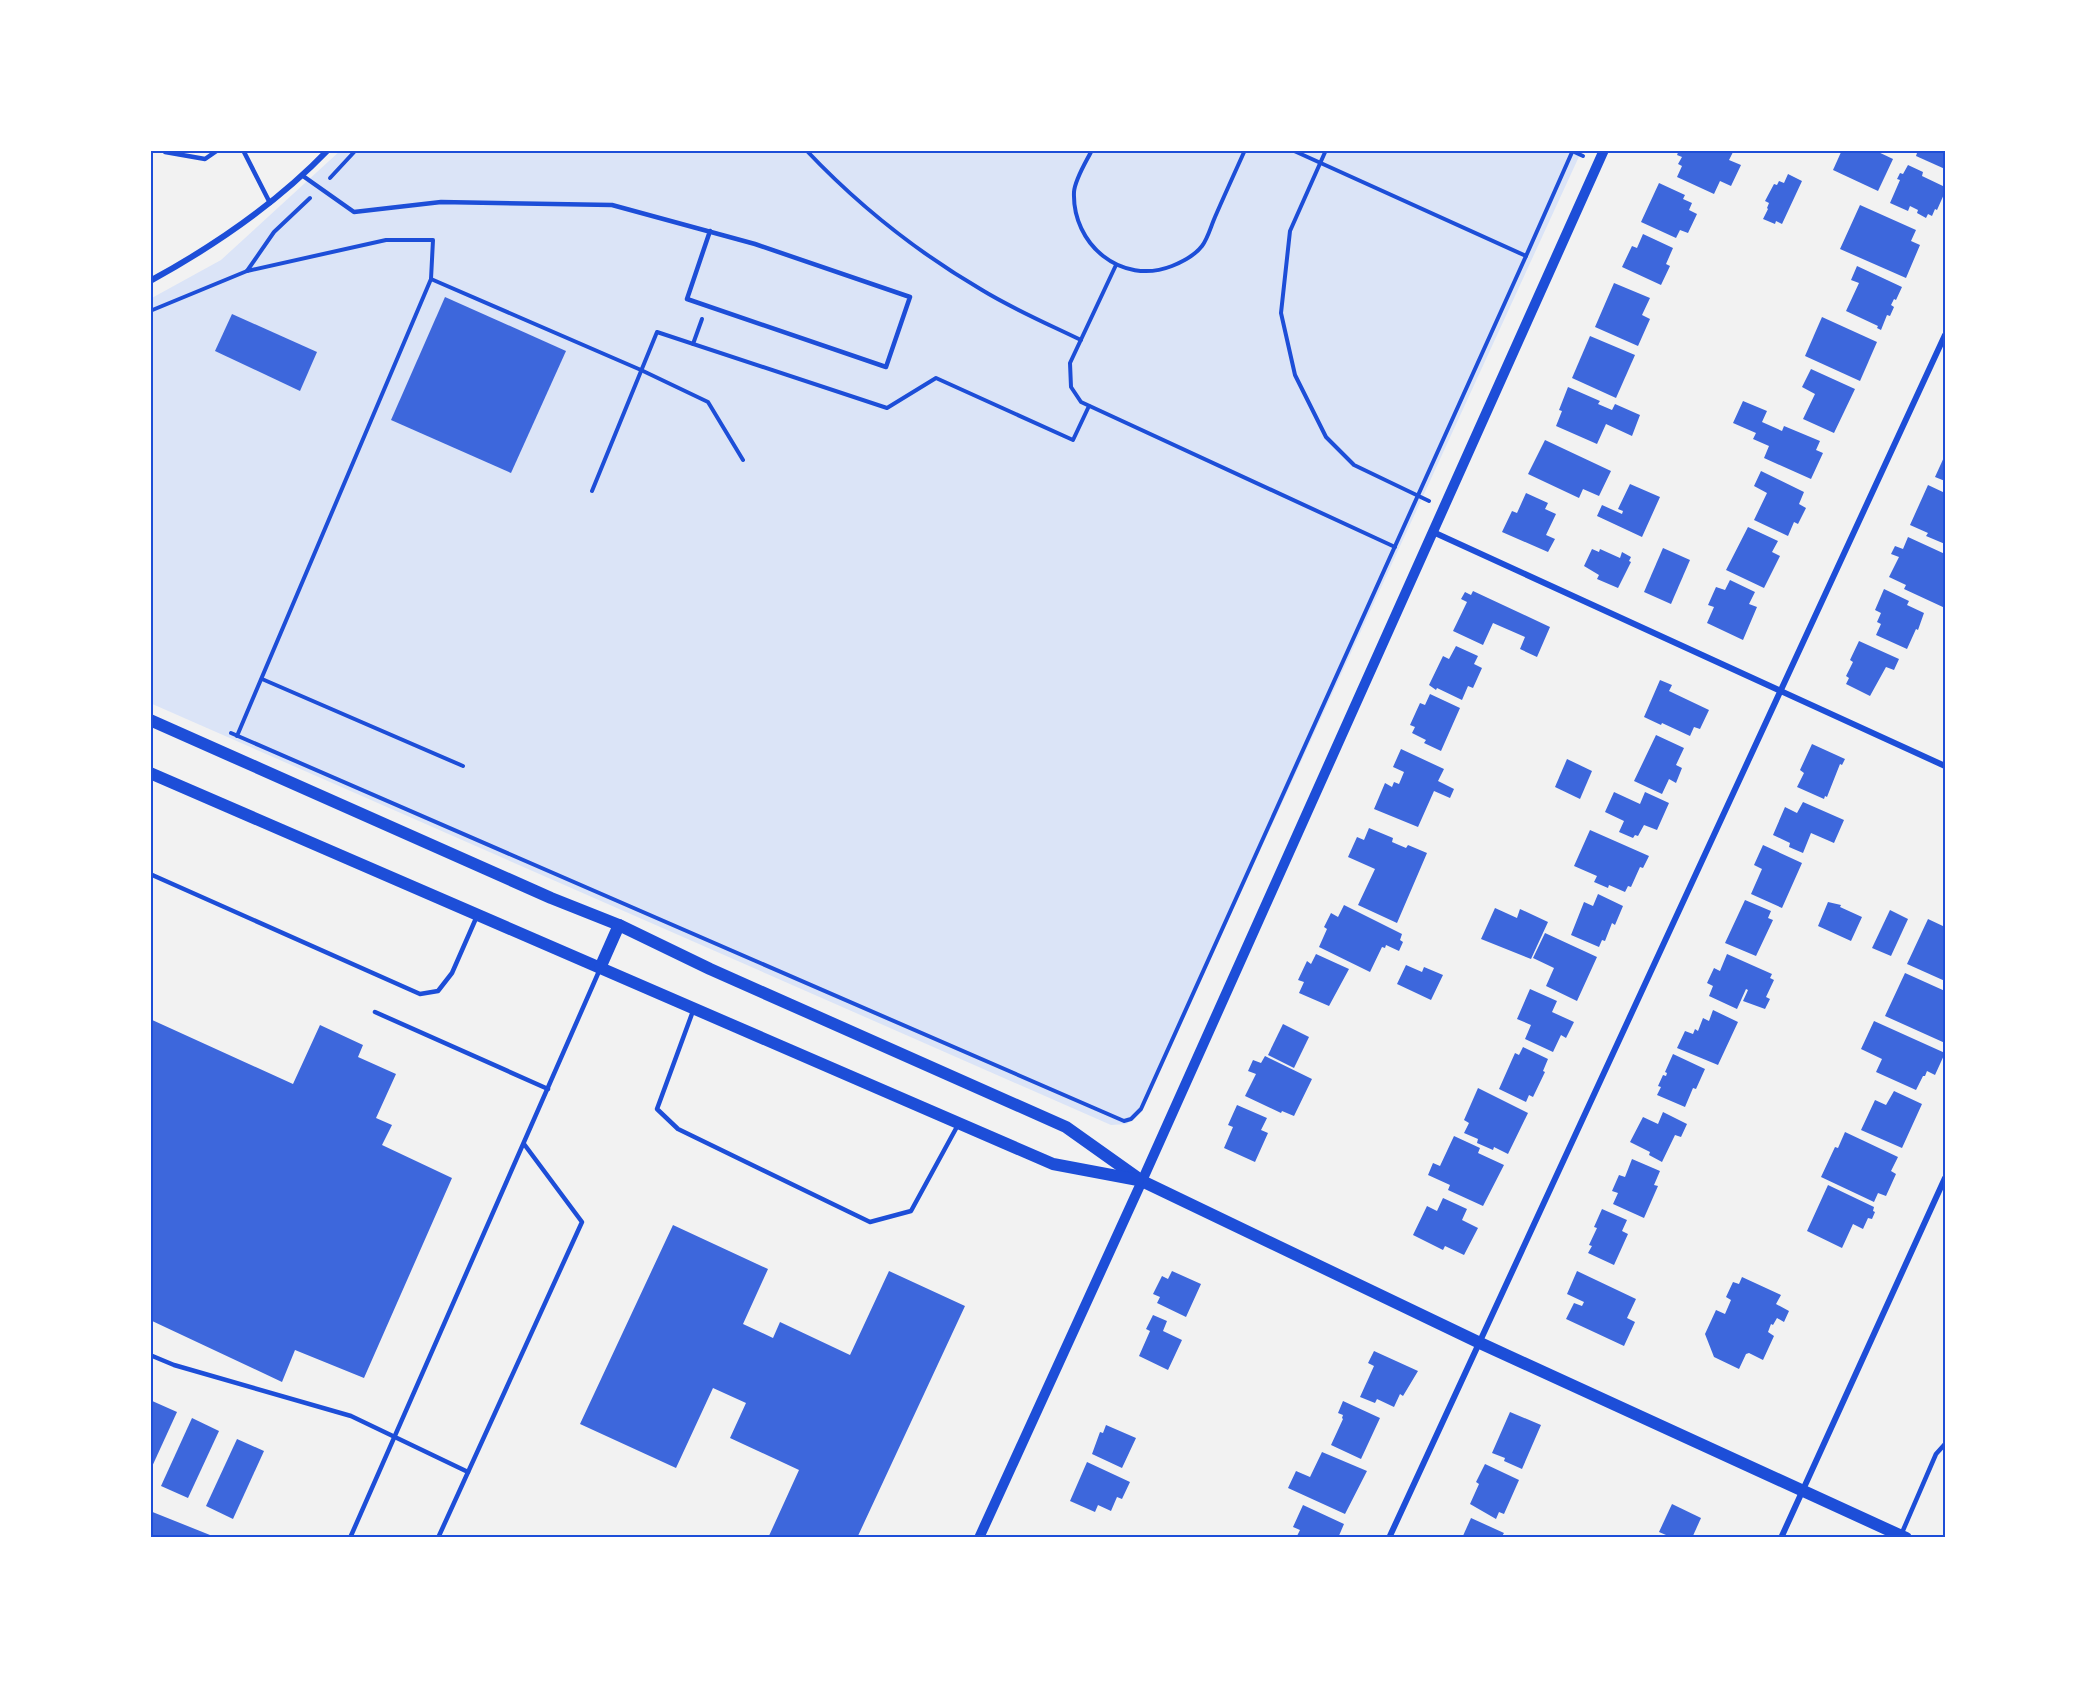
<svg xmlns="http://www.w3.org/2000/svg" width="2095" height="1688" viewBox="0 0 2095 1688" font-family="'Archivo Narrow',sans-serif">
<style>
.green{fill:#dbe4f7}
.building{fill:#3d67dc}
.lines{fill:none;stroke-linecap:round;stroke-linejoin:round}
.path{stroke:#1d4ed8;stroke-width:4}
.service{stroke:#1d4ed8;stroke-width:4.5}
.minor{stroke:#1d4ed8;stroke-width:6}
.tertiary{stroke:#1d4ed8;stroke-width:10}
.secondary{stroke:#1d4ed8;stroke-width:12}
.neatline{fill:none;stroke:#1d4ed8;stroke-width:2}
</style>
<rect width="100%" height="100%" fill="#f2f2f2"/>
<path class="green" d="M341,150H1582L1141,1110L1127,1124L1111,1125L150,703V299L221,260Z"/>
<g class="building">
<path d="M1679,150H1734L1729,160L1741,165L1731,186L1720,181L1714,194L1677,177L1682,166L1678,164L1682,157L1677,155Z"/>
<path d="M1842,150H1874L1893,159L1878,191L1833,170Z"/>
<path d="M1918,150H1945V169L1916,156Z"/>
<path d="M1908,165L1923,172L1922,176L1945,187V192L1937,210L1935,209L1932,216L1928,214L1926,218L1917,213L1918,210L1910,206L1908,211L1890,203L1900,180L1897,179L1900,173L1903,174Z"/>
<path d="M1788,174L1802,181L1782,224L1776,221L1775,224L1763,219L1768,209L1767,208L1769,203L1765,201L1774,184L1777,185L1779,181L1784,183Z"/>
<path d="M1659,183L1685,195L1683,199L1692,203L1689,210L1697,214L1688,233L1680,230L1676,238L1641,222Z"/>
<path d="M1860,205L1916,230L1911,241L1920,245L1906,278L1840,249Z"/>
<path d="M1643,234L1673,248L1666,264L1670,266L1661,285L1622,267L1632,246L1637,248Z"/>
<path d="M1857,266L1902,287L1896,300L1894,299L1891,305L1894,307L1890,316L1887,315L1881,330L1877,328L1878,326L1846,311L1859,283L1851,280Z"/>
<path d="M1614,283L1650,298L1642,315L1650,319L1638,346L1595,327Z"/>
<path d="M445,297L566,351L511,473L391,420Z"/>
<path d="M232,314L317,352L300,391L215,351Z"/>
<path d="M1822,317L1877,342L1860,381L1805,356Z"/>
<path d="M1590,336L1635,355L1616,398L1572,378Z"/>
<path d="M1811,369L1855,389L1834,433L1803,419L1815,394L1802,387Z"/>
<path d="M1568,387L1600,401L1598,404L1612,410L1615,404L1640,415L1632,436L1606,424L1597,444L1556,426L1562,411L1559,410Z"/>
<path d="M1743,401L1767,411L1762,422L1782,431L1784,426L1820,441L1816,450L1823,453L1811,479L1764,458L1769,446L1753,439L1756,433L1733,423Z"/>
<path d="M1545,440L1611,471L1599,496L1583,489L1579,498L1528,474Z"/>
<path d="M1945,455V481L1935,477Z"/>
<path d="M1761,471L1804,492L1799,504L1806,508L1798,524L1794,522L1788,536L1754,520L1767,493L1754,486Z"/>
<path d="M1630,484L1660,497L1642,537L1597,516L1602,505L1622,514L1623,511L1618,509Z"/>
<path d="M1928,485L1945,493V544L1926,536L1928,533L1910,525Z"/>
<path d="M1526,493L1548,503L1545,509L1556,514L1546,535L1555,539L1548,552L1502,532L1512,511L1517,513Z"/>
<path d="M1748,527L1778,541L1772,552L1780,556L1764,588L1726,570Z"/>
<path d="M1908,537L1945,554V608L1904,589L1906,585L1889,577L1899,557L1891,554L1895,546L1903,549Z"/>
<path d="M1663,548L1690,560L1671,604L1644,592Z"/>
<path d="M1592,549L1599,552L1600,549L1620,558L1622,552L1631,557L1629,561L1631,562L1618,588L1597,579L1599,575L1584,566Z"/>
<path d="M1730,580L1755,592L1749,604L1757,607L1743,640L1707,623L1714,607L1708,605L1716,587L1725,590Z"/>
<path d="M1884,589L1909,601L1907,605L1924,613L1918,630L1916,629L1907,649L1876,635L1881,624L1877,622L1881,613L1875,610Z"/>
<path d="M1473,591L1550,627L1537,657L1520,649L1525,637L1493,623L1483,645L1453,631L1467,602L1461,599L1465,592L1471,595Z"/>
<path d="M1859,641L1899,659L1894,670L1886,667L1870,696L1846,684L1849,678L1846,676L1853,662L1850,660Z"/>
<path d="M1456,646L1478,656L1474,664L1482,668L1473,688L1468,686L1462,700L1437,688L1436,690L1429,685L1443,656L1449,659Z"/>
<path d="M1660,680L1672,685L1669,691L1709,710L1700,729L1694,727L1690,736L1662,723L1661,725L1644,717Z"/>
<path d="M1430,694L1460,708L1441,751L1424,743L1426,740L1412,733L1415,727L1410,725L1420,703L1425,705Z"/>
<path d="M1656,735L1684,748L1676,765L1682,768L1676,783L1669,779L1662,794L1634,781Z"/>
<path d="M1812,744L1845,759L1842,765L1840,764L1827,797L1825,796L1824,799L1797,787L1804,773L1800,770Z"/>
<path d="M1401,749L1444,769L1438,781L1454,789L1450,798L1434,791L1418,827L1374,809L1385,783L1392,787L1394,782L1399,784L1404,772L1393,767Z"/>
<path d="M1567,759L1592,771L1580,799L1555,787Z"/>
<path d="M1614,792L1640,804L1645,792L1669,803L1657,830L1644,825L1638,836L1635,835L1633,838L1619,832L1624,821L1605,812Z"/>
<path d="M1803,802L1844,820L1834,843L1811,833L1803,853L1789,847L1790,843L1773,835L1785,807L1797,813Z"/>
<path d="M1369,828L1393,838L1392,842L1406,848L1408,845L1427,853L1397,923L1358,905L1375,869L1348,857L1357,837L1364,840Z"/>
<path d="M1590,830L1649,856L1643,868L1640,867L1631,887L1628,886L1625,892L1609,885L1608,888L1594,882L1597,876L1574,866Z"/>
<path d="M1763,845L1802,863L1782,908L1751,894L1762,869L1754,865Z"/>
<path d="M1598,894L1623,906L1615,925L1612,923L1605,941L1602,940L1599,947L1571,935L1584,902L1593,906Z"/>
<path d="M1745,900L1771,911L1768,918L1773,920L1756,956L1725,943Z"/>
<path d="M1828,902L1841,905L1840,907L1862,917L1851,941L1818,926Z"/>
<path d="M1344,905L1402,934L1400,940L1403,942L1399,951L1386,945L1385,948L1382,947L1370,972L1319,947L1327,929L1324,927L1331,913L1338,917Z"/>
<path d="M1495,908L1517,918L1520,909L1548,922L1531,959L1481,939Z"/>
<path d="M1890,910L1908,919L1891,956L1872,948Z"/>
<path d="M1928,919L1945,927V981L1907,964Z"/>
<path d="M1545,933L1597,957L1577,1001L1546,986L1554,968L1533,958Z"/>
<path d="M1316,954L1349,969L1329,1006L1299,993L1304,982L1298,980L1307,961L1311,964Z"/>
<path d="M1727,954L1772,974L1770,978L1774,980L1766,997L1770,999L1765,1009L1743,1001L1748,990L1746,989L1737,1009L1709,996L1713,986L1707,983L1714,968L1720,971Z"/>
<path d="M1406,965L1422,972L1424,967L1443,975L1431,1000L1397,984Z"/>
<path d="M1905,973L1945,991L1943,1004L1945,1005V1043L1885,1016Z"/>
<path d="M1530,989L1557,1001L1552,1012L1574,1022L1566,1038L1561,1035L1553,1052L1525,1039L1531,1025L1517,1019Z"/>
<path d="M1713,1010L1738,1022L1718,1065L1677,1048L1685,1031L1693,1034L1695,1029L1698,1031L1703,1018L1709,1021Z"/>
<path d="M150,1019L293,1084L320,1025L363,1045L358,1057L396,1074L376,1118L392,1125L382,1145L452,1178L364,1378L295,1350L282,1382L150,1320Z"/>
<path d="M1874,1021L1945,1053L1935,1075L1927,1071L1925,1076H1923L1916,1090L1876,1072L1882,1059L1861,1049Z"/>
<path d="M1283,1024L1309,1037L1294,1068L1268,1055Z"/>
<path d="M1523,1047L1548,1059L1543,1071L1545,1072L1533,1097L1529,1095L1526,1102L1499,1089L1515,1053L1519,1055Z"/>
<path d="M1673,1054L1705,1069L1696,1089L1693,1088L1685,1107L1657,1095L1661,1087L1658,1086L1663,1075L1666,1076L1667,1073L1665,1072Z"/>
<path d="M1265,1056L1312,1079L1294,1116L1282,1111L1281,1113L1245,1096L1256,1074L1248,1071L1253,1060L1261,1063Z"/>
<path d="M1478,1088L1528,1113L1508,1154L1494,1147L1493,1150L1477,1143L1478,1139L1464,1133L1469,1123L1464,1120Z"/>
<path d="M1894,1091L1922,1104L1902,1148L1861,1130L1875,1100L1886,1105Z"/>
<path d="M1237,1105L1267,1118L1261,1130L1268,1133L1255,1162L1224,1148L1233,1127L1228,1125Z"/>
<path d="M1663,1112L1687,1124L1681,1137L1675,1135L1662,1162L1649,1155L1650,1152L1630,1142L1643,1117L1658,1124Z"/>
<path d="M1845,1132L1898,1157L1891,1171L1896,1174L1886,1196L1878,1193L1874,1202L1821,1177L1835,1147L1838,1148Z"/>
<path d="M1454,1136L1480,1148L1478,1153L1504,1165L1483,1206L1448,1190L1450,1185L1428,1175L1433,1163L1440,1166Z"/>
<path d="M1632,1159L1660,1171L1654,1185L1658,1186L1644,1218L1613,1204L1618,1193L1612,1191L1619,1175L1625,1177Z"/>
<path d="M1828,1185L1874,1207L1873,1211L1875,1212L1872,1219L1868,1218L1863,1229L1853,1224L1842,1248L1807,1231Z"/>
<path d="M1443,1198L1467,1209L1462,1220L1478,1228L1464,1255L1445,1246L1443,1250L1413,1235L1427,1206L1437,1211Z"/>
<path d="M1602,1209L1627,1220L1622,1231L1628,1234L1614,1265L1588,1253L1592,1246L1589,1245L1597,1228L1594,1227Z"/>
<path d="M673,1225L768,1269L743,1324L773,1338L780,1322L850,1355L889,1271L965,1306L857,1538H768L799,1470L730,1438L746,1403L713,1388L676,1468L580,1424Z"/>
<path d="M1172,1271L1201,1284L1186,1317L1157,1303L1160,1297L1153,1294L1162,1276L1168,1279Z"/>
<path d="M1577,1271L1636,1299L1627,1318L1635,1322L1624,1346L1566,1319L1574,1303L1582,1306L1584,1302L1567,1294Z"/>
<path d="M1742,1277L1781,1295L1776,1304L1789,1311L1784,1322L1777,1318L1773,1325L1771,1324L1768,1332L1774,1336L1763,1360L1749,1353L1746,1354L1739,1369L1714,1357L1705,1334L1716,1310L1725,1314L1731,1300L1726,1297L1733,1282L1739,1284Z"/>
<path d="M1153,1315L1167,1321L1163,1331L1182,1340L1168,1370L1139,1356L1150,1331L1146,1329Z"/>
<path d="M1374,1351L1418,1371L1403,1396L1400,1394L1394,1407L1377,1399L1375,1403L1360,1397L1374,1366L1368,1363Z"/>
<path d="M150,1400L177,1412L150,1471Z"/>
<path d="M1343,1401L1380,1418L1361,1459L1331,1445L1343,1419L1342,1418L1343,1415L1338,1413Z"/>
<path d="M1510,1412L1541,1425L1522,1469L1504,1461L1505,1458L1492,1453Z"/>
<path d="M192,1418L219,1431L188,1498L161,1486Z"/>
<path d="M1106,1425L1136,1438L1122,1468L1092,1454L1100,1432L1103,1433Z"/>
<path d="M237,1439L264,1451L233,1519L206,1506Z"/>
<path d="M1322,1452L1367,1471L1345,1514L1288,1488L1296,1471L1310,1477Z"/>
<path d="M1087,1462L1130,1482L1122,1499L1117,1497L1111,1511L1098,1505L1095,1512L1070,1501Z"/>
<path d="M1485,1464L1519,1480L1504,1514L1499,1512L1496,1519L1470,1504L1479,1484L1476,1482Z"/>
<path d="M1672,1504L1701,1518L1692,1538H1673L1659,1532Z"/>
<path d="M1303,1505L1344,1524L1338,1538H1296L1300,1530L1293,1527Z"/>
<path d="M150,1511L210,1535L209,1538H150Z"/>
<path d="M1471,1518L1504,1533L1501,1538H1462Z"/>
</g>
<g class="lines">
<g class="path">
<path d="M806,150C858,205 917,252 982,290C1013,309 1048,324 1081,340"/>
<path d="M1092,150C1086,162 1075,179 1074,192C1072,244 1121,286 1172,266C1182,262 1195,255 1202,246C1208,238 1211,226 1215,217C1225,194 1235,172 1245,150"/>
<path d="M1326,150L1290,231L1281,313L1295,375L1326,437L1354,465L1429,501"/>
<path d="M1570,150L1583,156"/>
<path d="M330,178L356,150"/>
<path d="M1526,256L1573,150"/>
<path d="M1116,265L1070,363L1071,387L1081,402L1395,547"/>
<path d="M431,279L641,370L708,402L743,460"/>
<path d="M150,311L247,271L274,232L310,198"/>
<path d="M693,344L702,319"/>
<path d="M592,491L657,332L887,408L936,378L1073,440L1089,406"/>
<path d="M262,679L463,766"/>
<path d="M231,733L1124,1121L1131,1119L1141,1109L1526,256L1292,150"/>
<path d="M237,736L431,279L433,240H386L247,271"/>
</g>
<g class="service">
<path d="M164,150L165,152L205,159L218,150"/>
<path d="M243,150L270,203"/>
<path d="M303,176L354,212L441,202L612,205L755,244L910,297L886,367L687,299L710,231"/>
<path d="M150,874L420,994L438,991L452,973L477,916"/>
<path d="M693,1011L657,1109L678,1129L870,1222L911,1211L959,1123"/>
<path d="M375,1012L548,1089"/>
<path d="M150,1355L174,1365L351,1416L468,1472"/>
<path d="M1901,1535L1936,1454L1945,1444"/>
<path d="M350,1538L600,969"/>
<path d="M438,1538L582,1222L524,1144"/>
</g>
<g class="minor">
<path d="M150,281C216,245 276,204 328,150"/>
<path d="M1433,532L1945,766"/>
<path d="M1389,1538L1945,335"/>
<path d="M1781,1538L1945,1178"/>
</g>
<path class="tertiary" d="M979,1538L1142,1181L1604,150"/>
<g class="secondary">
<path d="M150,720L551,898L619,925L710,969L1066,1127L1142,1181L1480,1343L1906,1538"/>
<path d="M150,773L1053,1164L1138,1180"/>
<path d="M600,968L619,925"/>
</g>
</g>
<rect width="2095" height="1688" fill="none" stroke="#ffffff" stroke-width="303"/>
<rect x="152" y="152" width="1792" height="1384" class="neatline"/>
</svg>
